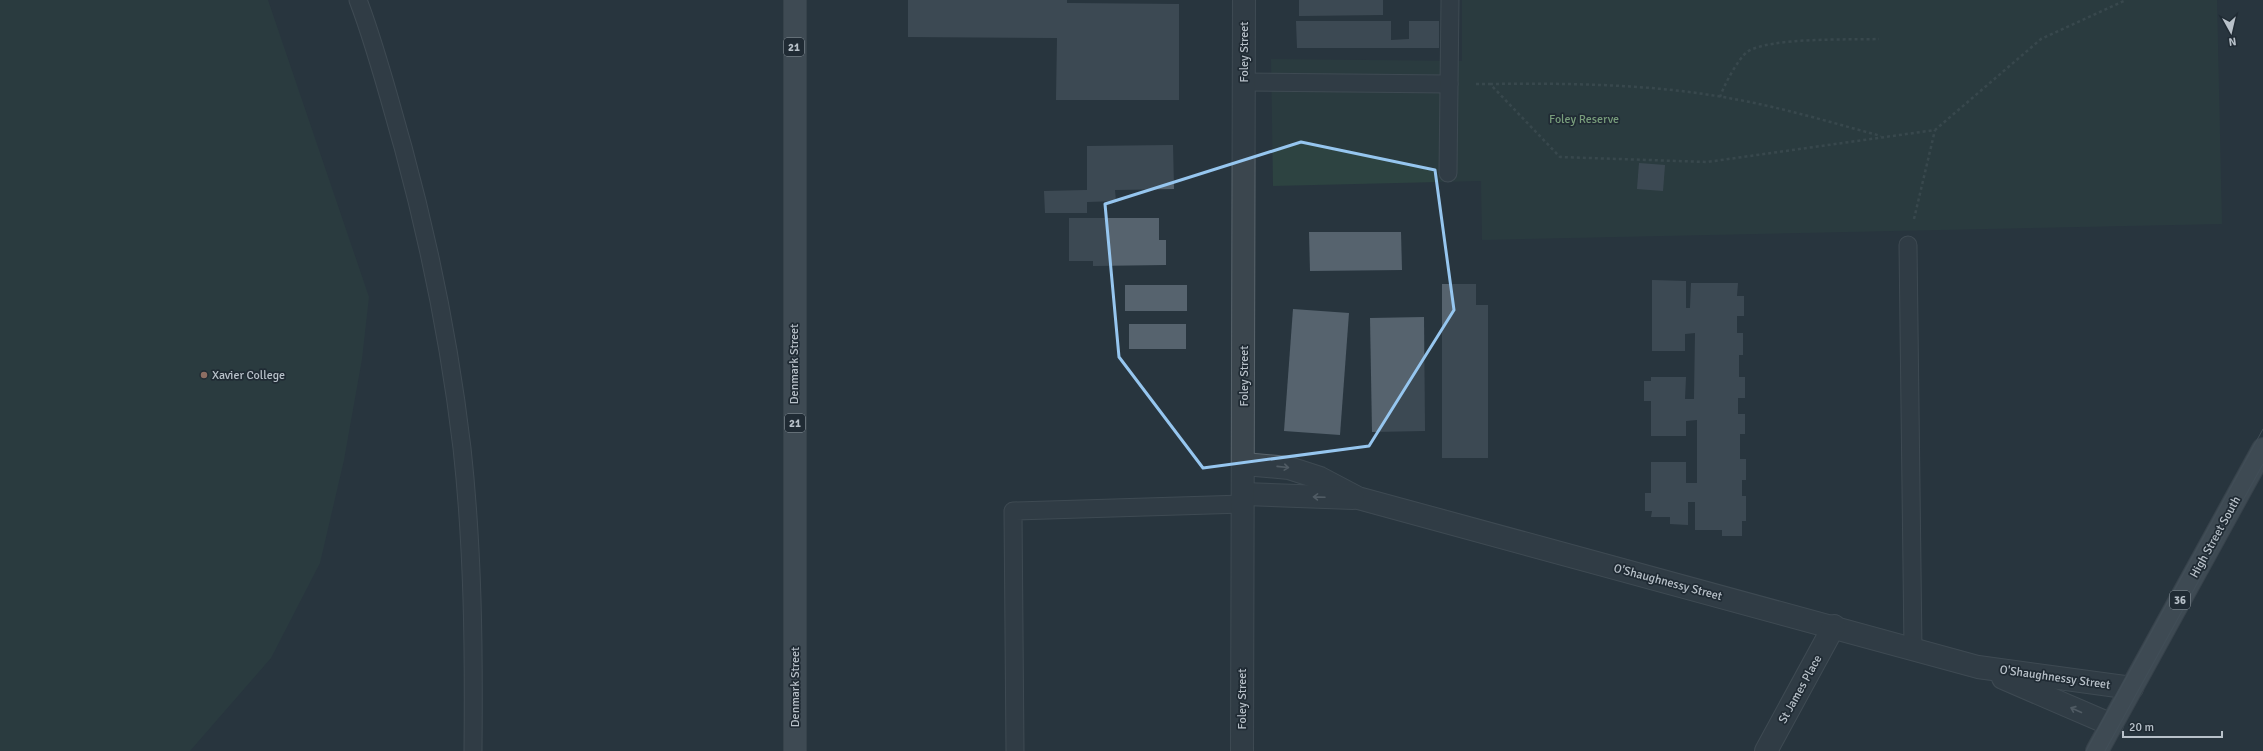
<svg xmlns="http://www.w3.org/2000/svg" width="2263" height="751" viewBox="0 0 2263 751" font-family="Signika,sans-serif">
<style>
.green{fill:#2d4341}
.building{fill:#56636e}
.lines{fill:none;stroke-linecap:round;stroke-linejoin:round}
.service-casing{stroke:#59646c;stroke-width:19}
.minor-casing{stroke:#59646c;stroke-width:24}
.primary-casing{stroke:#48525a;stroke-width:24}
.path{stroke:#4c5f5f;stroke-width:2.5;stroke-dasharray:3 3;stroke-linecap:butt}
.service{stroke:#3b464e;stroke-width:17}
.minor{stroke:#3b464e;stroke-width:22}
.primary{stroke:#5a656e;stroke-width:22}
.tram{stroke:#606d77;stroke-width:1}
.oneway{stroke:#808a92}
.marked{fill:none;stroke:#96c6ef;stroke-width:3;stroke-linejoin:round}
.education-dot{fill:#8d6e63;stroke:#202b34;stroke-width:1.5}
.labels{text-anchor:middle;stroke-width:3.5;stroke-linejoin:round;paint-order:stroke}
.shield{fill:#202b34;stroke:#8a949c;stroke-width:1}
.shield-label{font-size:11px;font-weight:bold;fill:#b8c1c9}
.street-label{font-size:12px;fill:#b8c1c9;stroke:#202b34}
.park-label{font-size:12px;fill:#789d7b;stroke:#202b34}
.poi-label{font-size:12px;fill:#b8c1c9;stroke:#202b34;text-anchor:start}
</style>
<rect width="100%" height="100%" fill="#28353e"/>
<g class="green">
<path d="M0,0H268L369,297L362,359L344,460L320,563L271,658L190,751H0Z"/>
<path d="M1462,0H2217L2222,224L1482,240L1481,181L1273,186L1271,59L1462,61Z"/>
</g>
<g class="building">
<path d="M908,0H1067V3L1179,4V100H1056L1057,38L908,37Z"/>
<path d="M1299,0H1383V15L1299,16Z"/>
<path d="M1296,21H1391V40L1409,39V21H1439V48H1297Z"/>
<path d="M1173,145L1174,189L1115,190L1116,201L1087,202V213H1045L1044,191L1087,190V146Z"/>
<path d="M1639,163L1665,165L1663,191L1637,189Z"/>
<path d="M1069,218H1159V240H1166V265L1093,266V261H1069Z"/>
<path d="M1309,232H1401L1402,270L1310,271Z"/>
<path d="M1652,280L1686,281V308H1690L1691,283H1738L1737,296H1744V316H1737V333H1743V355H1739V377H1745V398H1738V414H1745V434H1740V459H1746V480H1742V496H1746V521H1742V536H1722V530H1695V502H1688V525L1670,524V517H1651L1652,511H1645V493H1651V462H1686V483H1697V420L1686,421V436H1651V401H1644V381H1651V377H1686L1685,399H1694L1695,333L1685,334V351H1652Z"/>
<path d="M1442,284H1476V305H1488V458H1442Z"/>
<rect x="1125" y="285" width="62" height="26"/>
<path d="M1293,309L1349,313L1340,435L1284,431Z"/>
<path d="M1424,317L1425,431L1372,432L1370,318Z"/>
<rect x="1129" y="324" width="57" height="25"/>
</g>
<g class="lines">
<defs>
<g id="service">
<path d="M358,0C376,47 389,98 403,147C430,246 450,346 462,448C473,549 474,650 473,751"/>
<path d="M1244,82L1449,84"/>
<path d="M1448,173L1450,0"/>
<path d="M1908,245L1913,649"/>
<path d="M1015,751L1013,511L1243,504"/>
</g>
<g id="minor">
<path d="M1244,464L1289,468L1320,478L1358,498L1978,667L2132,688"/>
<path d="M1244,494L1353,498"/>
<path d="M2003,678L2112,725"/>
<path d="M1242,751L1244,0"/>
<path d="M1766,751L1834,626"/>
</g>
<g id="primary">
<path d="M795,751V0"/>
<path d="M2097,751L2263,449"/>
</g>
</defs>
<use href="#service" class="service-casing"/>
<use href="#minor" class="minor-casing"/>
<use href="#primary" class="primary-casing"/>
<g class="path">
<path d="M1476,84H1490L1560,157L1707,162L1935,130L2041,39L2126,0"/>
<path d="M1490,84C1571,83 1654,84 1734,99C1784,108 1833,123 1881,136"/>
<path d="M1720,97C1724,85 1738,59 1747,52C1769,37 1850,40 1879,39"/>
<path d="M1914,219L1935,130"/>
</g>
<use href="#service" class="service"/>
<use href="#minor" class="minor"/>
<use href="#primary" class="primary"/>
<g class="tram">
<path d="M2086,751L2263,429"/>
<path d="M2105,751L2263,464"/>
</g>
</g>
<defs><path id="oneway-shaft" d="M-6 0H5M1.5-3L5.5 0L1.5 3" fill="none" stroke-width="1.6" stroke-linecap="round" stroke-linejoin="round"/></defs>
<g class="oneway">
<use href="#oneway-shaft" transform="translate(1283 467) rotate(6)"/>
<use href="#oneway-shaft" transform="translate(1319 497) rotate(-178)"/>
<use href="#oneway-shaft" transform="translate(2076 710) rotate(-156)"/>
</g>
<path d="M0 0H2263V751H0ZM1301,142L1435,170L1454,310L1369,446L1203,468L1119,357L1105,204Z" fill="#28353e" fill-opacity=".55" fill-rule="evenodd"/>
<path class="marked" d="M1301,142L1435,170L1454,310L1369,446L1203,468L1119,357L1105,204Z"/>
<circle class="education-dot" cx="204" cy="375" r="4"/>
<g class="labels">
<g class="shield">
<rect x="784" y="38" width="20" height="18" rx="3"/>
<rect x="785" y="414" width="20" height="18" rx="3"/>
<rect x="2170" y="591" width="20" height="18" rx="3"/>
</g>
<g class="shield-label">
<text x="794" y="51">21</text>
<text x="795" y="427">21</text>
<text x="2180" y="604">36</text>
</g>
<g class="street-label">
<text transform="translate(1244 52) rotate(-90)" y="4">Foley Street</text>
<text transform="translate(794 364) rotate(-90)" y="4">Denmark Street</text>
<text transform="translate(1244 376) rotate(-90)" y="4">Foley Street</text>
<text transform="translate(2215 537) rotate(-61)" y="4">High Street South</text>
<text transform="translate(1668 582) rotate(15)" y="4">O'Shaughnessy Street</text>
<text transform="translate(2055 677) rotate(8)" y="4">O'Shaughnessy Street</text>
<text transform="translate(795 687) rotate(-90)" y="4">Denmark Street</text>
<text transform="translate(1800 689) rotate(-61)" y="4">St James Place</text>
<text transform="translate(1242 699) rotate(-90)" y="4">Foley Street</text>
</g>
<g class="park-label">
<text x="1584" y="123">Foley Reserve</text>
</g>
<g class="poi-label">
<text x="212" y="379">Xavier College</text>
</g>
</g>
<g transform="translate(2231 32) rotate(172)" stroke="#202b34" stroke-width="3" paint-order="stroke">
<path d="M0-3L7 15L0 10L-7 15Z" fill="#b8c1c9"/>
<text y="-6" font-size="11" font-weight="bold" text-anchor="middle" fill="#b8c1c9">N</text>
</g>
<path d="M2123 731v6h99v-6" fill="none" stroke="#b8c1c9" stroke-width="2"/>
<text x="2129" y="731" font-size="12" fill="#b8c1c9" stroke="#202b34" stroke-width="3" paint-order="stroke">20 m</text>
</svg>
